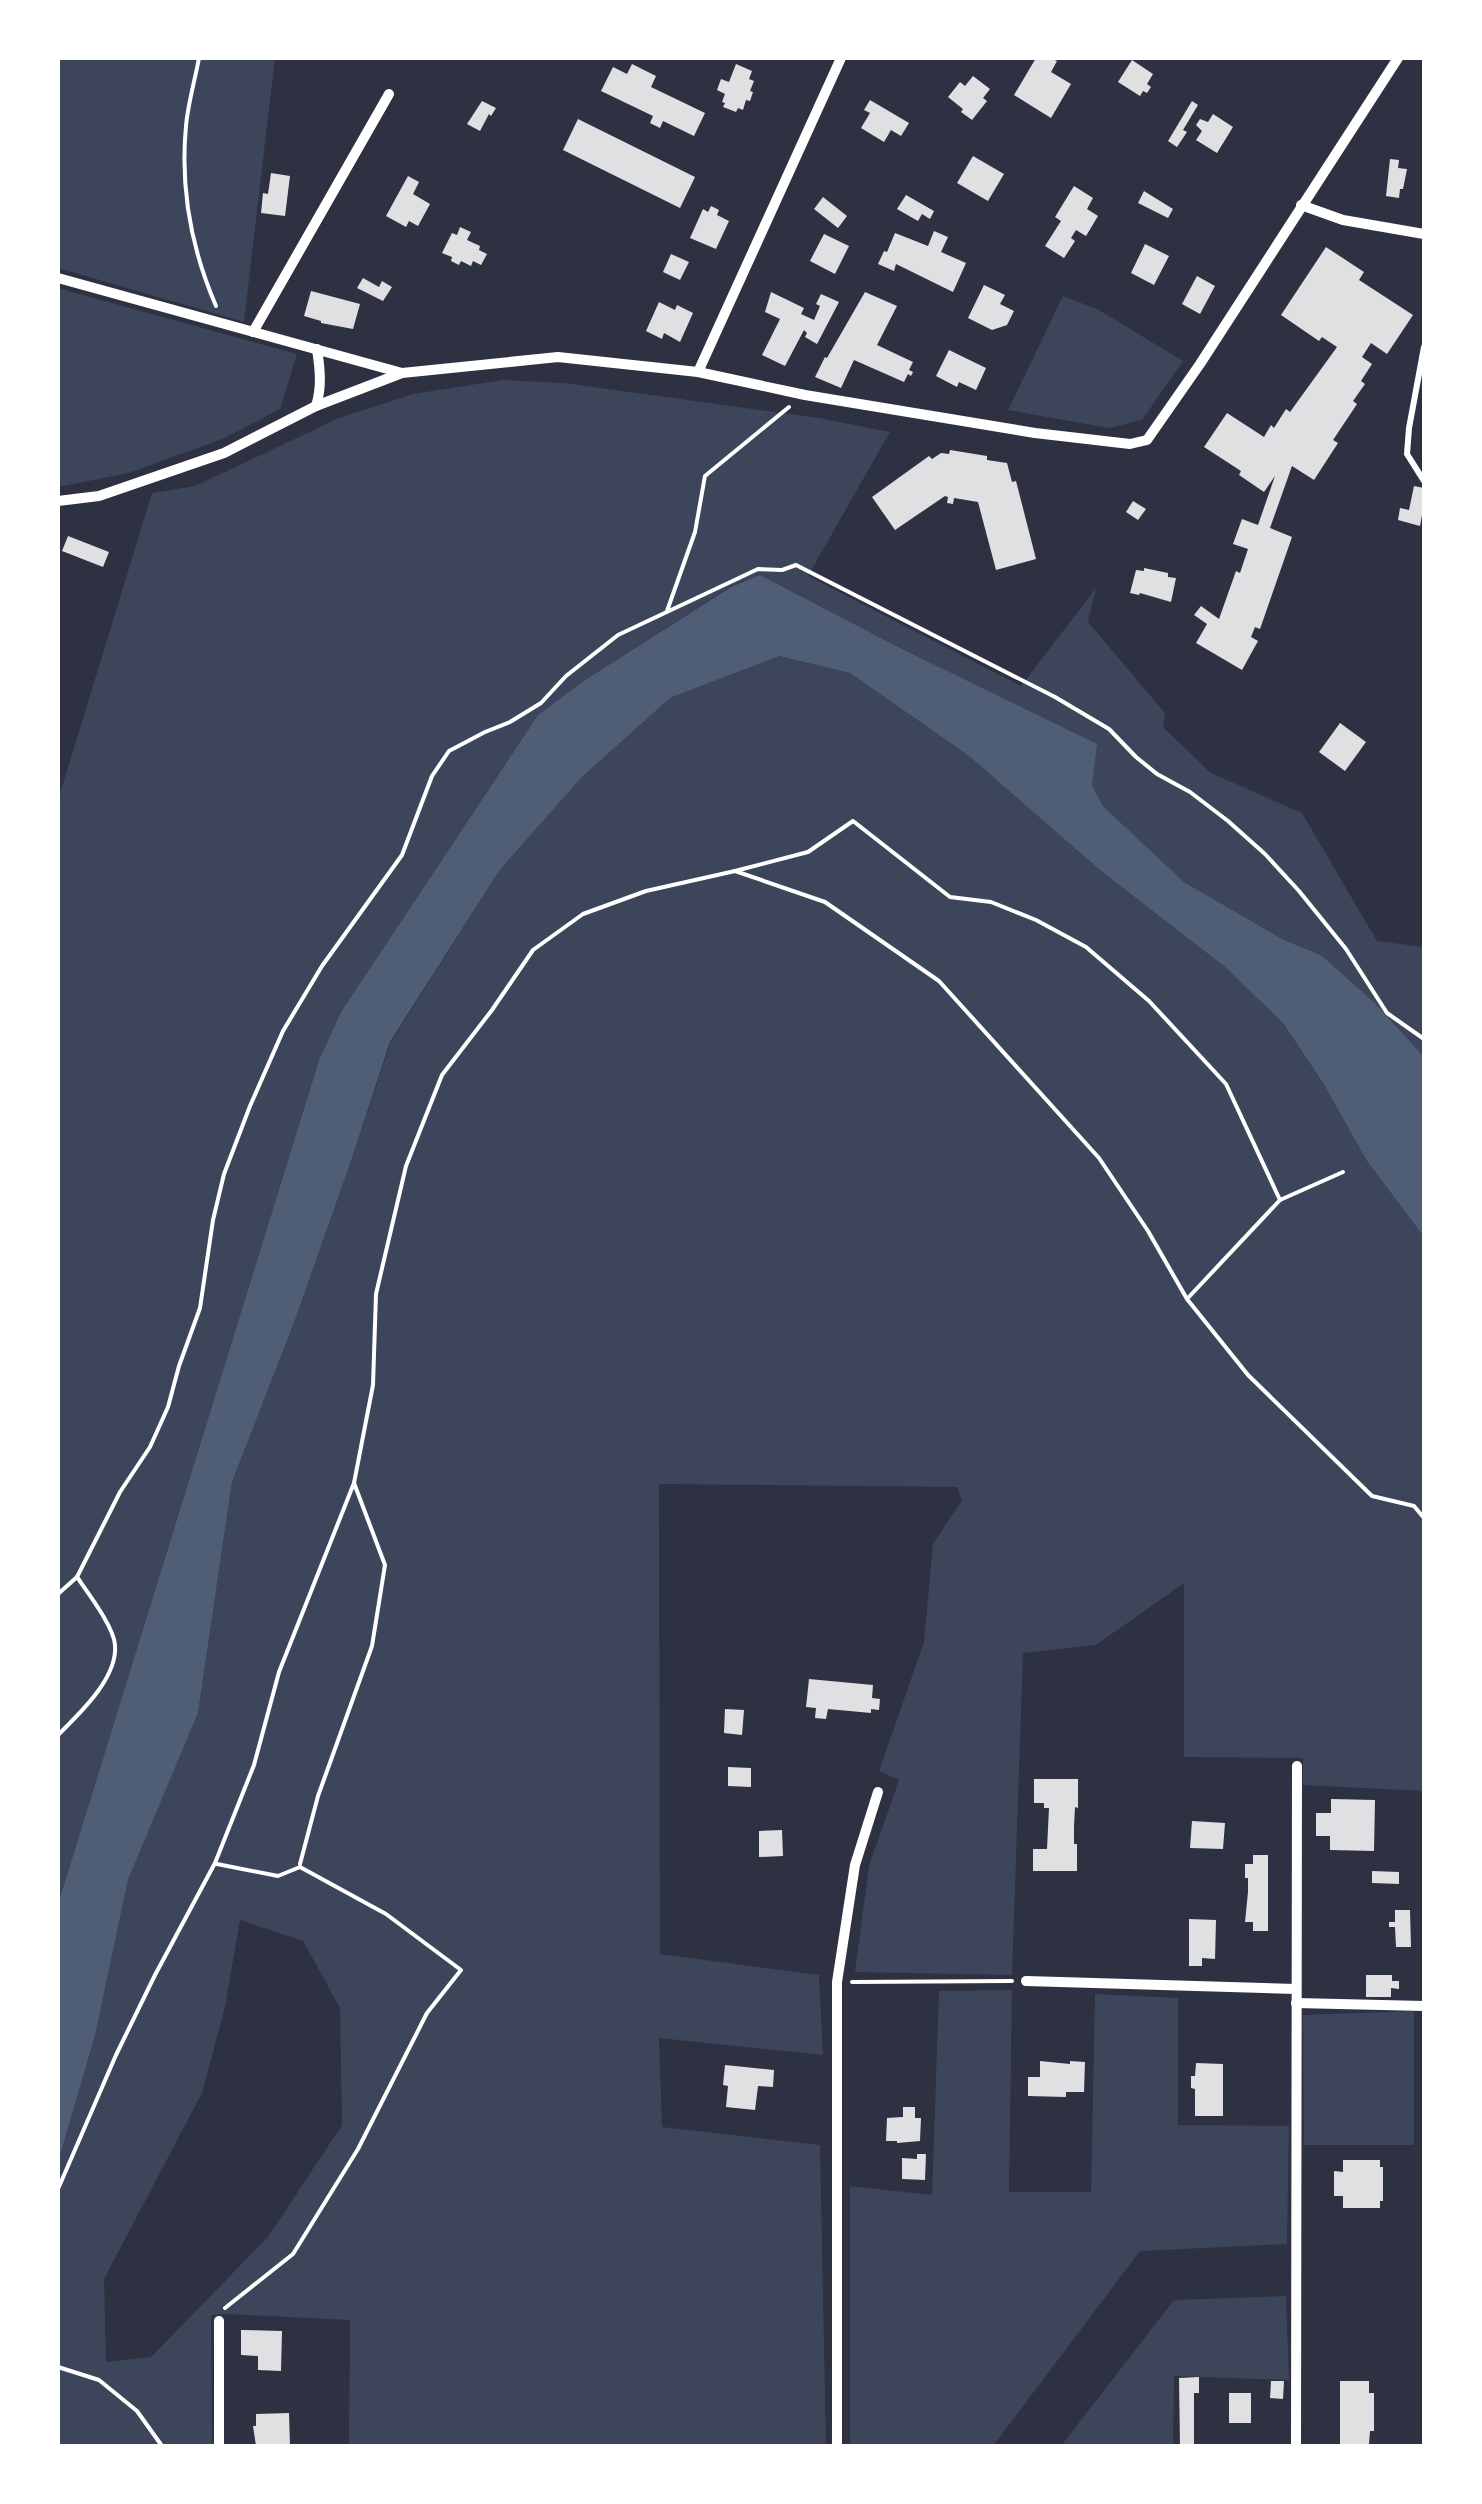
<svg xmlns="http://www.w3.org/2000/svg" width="1482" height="2504" viewBox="0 0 1482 2504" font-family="'Asap Condensed',sans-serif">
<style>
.green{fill:#3c4559;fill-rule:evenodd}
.water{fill:#4f5d75}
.building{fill:#e0e0e3}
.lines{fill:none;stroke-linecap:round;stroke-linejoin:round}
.path{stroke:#fff;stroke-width:4}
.service{stroke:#fff;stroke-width:6}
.minor{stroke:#fff;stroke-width:10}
</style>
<rect width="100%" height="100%" fill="#2d3142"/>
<g class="green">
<path d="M58,58H275L244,322L58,268Z"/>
<path d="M58,288L297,354L280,409L225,438L129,473L58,487Z"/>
<path d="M1063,296L1099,310L1183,361L1142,420L1109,428L1008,410Z"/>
<path d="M503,380L564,383L819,418L890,432L808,576L1021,686L1096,588L1088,622L1165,713L1163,727L1211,773L1302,813L1377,941L1424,947V1057L1377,1005L1321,955L1284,940L1184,882L1103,806L1092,785L906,651L760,575L730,587L585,680L538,715L341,1012L319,1060L58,1904V800L152,493L195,486L339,418L413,394Z"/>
<path d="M778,656L850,673L969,756L1101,871L1225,967L1283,1023L1323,1083L1367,1161L1424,1237V1791L1303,1785V1758L1184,1757V1583L1096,1645L1023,1653L1012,1975L855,1972L869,1866L899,1780L879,1771L924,1642L933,1544L962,1500L957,1487L659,1484L660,1954L819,1975L823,2055L659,2038L662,2127L820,2145L826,2446H349L350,2320L228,2314L211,2315L212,2446H58V2162L95,2036L128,1880L198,1713L232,1482L295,1320L351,1161L391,1042L499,871L581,778L670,698ZM240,1920L303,1941L340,2008L342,2125L268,2237L151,2357L106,2362L104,2279L202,2093L225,2007Z"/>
<path d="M1012,1990L1009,2192H1091L1095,1994L1178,1998V2125L1289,2126L1287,2244L1140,2251L993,2446H850V2186L932,2195L939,1991Z"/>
<path d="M1414,2011V2145H1304L1303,2015Z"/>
<path d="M1286,2296L1289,2380L1174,2376L1173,2446H1061L1174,2300Z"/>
</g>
<path class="water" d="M760,575L906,651L1097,744L1092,785L1103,806L1184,882L1284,940L1321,955L1377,1005L1424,1057V1237L1367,1161L1323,1083L1283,1023L1225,967L1101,871L969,756L850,673L779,656L670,698L581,778L499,871L390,1042L351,1161L295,1320L232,1482L198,1713L128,1880L95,2036L58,2162V1904L319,1060L341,1012L538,715L585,680L731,587Z"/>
<g class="building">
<path d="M1036,58H1050L1057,61L1051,72L1071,84L1051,118L1014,95Z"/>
<path d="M1132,60L1153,74L1147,84L1151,87L1147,93L1143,91L1140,96L1118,82Z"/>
<path d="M632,64L656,76L651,87L705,113L694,136L663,121L660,128L650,123L653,116L601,91L613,67L627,74Z"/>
<path d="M736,64L752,71L749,79L754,81L750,91L753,92L750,101L746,100L743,110L738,108L736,112L723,107L725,103L722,102L725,94L717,90L721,79L729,82Z"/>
<path d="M973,76L990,89L983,98L987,101L972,120L961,112L963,109L948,97L960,82L965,86Z"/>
<path d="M870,100L909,123L901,136L891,130L884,142L861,128L870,113L864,110Z"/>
<path d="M482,101L496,108L491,116L489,114L480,131L467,124Z"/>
<path d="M1192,101L1198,105L1183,130L1187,132L1177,147L1168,141Z"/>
<path d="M1213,114L1233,127L1217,153L1196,140L1202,131L1196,125L1200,119L1208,122Z"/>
<path d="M578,119L695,177L680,208L563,150Z"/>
<path d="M973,156L1004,174L988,201L957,183Z"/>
<path d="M1390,159L1399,160L1398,168L1407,169L1403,189H1400L1399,198L1386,196Z"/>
<path d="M271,173L290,176L285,216L261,213L263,193L268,194Z"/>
<path d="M408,176L419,182L413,194L430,204L418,226L409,221L406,227L386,216Z"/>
<path d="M1074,186L1093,198L1087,209L1098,216L1086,236L1076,230L1071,238L1075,241L1064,258L1045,246L1061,221L1055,217Z"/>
<path d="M1144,191L1173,209L1168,218L1138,203Z"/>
<path d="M906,195L934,211L930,219L922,214L918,221L897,209Z"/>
<path d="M823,197L847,216L838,228L814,209Z"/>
<path d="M711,206L719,210L717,215L729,221L716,249L690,238L703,209L708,212Z"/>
<path d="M460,227L471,232L467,240L480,246L479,250L487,254L481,265L473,261L471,266L461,261L459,265L451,261L452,257L442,253L452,233L457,235Z"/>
<path d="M934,231L948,237L941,252L966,263L953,292L896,264L894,271L878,264L884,251L887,252L895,233L928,246Z"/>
<path d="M824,234L849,246L835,274L810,261Z"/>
<path d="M1145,244L1169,256L1154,285L1131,273Z"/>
<path d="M1326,247L1364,272L1359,280L1413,315L1387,354L1371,343L1362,357L1372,364L1361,381L1365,384L1353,401L1357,404L1333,440L1338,443L1314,480L1292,466L1270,528L1292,537L1260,629L1255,627L1251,637L1258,641L1242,670L1196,643L1207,624L1194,615L1201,606L1219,619L1236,571L1240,573L1248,549L1233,544L1242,519L1258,525L1275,476L1264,492L1239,475L1241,471L1204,447L1227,413L1264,437L1271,425L1274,428L1286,409L1290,412L1337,347L1322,337L1319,341L1281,315Z"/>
<path d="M671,254L689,262L680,280L663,272Z"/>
<path d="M1197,276L1215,286L1200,314L1182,304Z"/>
<path d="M363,278L379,287L382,281L392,287L383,301L357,288Z"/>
<path d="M984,285L1005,295L1000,304L1014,311L1007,325L992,330L968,318Z"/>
<path d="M311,291L360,304L353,329L321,323V321L304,316Z"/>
<path d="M771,292L804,308L801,314L814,320L820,306L816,304L821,294L839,302L817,344L805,337L807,333L804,330L785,366L762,355L780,319L765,312Z"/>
<path d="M865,292L897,306L877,345L913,362L909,370L913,372L911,376L908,374L904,382L854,360L841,388L815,377L825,357L827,358Z"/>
<path d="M659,302L675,310L677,305L693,313L680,342L664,333L662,339L646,331Z"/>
<path d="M949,350L986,368L976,390L959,382L957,387L936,376Z"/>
<path d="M950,450L987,456V460L1007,463L1012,482L1016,481L1036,559L996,570L978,502L954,498L953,504L947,503L948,497L945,496L895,530L872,497L929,456L932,459L941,453L949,454Z"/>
<path d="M1414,486L1424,488V515H1422L1420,526L1398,520L1400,508L1409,510Z"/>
<path d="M1133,501L1146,509L1138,520L1126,512Z"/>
<path d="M68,536L109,552L103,567L62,551Z"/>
<path d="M1144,568L1168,573V577L1176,578L1171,602L1140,593L1139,595L1130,593L1136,570L1144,571Z"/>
<path d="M1340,723L1366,742L1345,771L1319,752Z"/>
<path d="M809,1679L873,1685L872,1698L880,1699L879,1710L871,1709V1713L828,1709L826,1719L815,1718L816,1708L806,1707Z"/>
<path d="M725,1709L744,1710L742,1735L724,1733Z"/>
<path d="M728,1767L751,1768V1787L728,1786Z"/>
<path d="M1034,1779H1078V1808L1075,1807L1074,1826V1844H1077V1871H1033V1849H1047L1049,1808H1044V1803H1034Z"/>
<path d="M1331,1799L1375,1800L1374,1851L1330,1850V1836H1316V1813H1331Z"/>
<path d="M1192,1821L1225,1823L1223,1849L1190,1848Z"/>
<path d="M782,1830L783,1856L759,1857V1831Z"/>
<path d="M1253,1855H1268V1931H1253V1922H1245L1248,1892V1878H1245V1864H1253Z"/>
<path d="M1372,1871L1399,1872V1884L1372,1883Z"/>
<path d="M1395,1910H1410L1411,1947H1396L1395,1927H1389V1922H1395Z"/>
<path d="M1189,1919L1216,1920L1215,1959L1202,1958V1966H1189Z"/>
<path d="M1366,1975H1392V1981H1399V1989L1391,1988V1997H1366Z"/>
<path d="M1040,2061L1070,2064V2061L1085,2062L1084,2092H1066V2097L1028,2096V2077H1040Z"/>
<path d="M1196,2063L1223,2064V2116H1195V2089L1191,2088V2076H1195Z"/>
<path d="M725,2065L774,2070L773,2087L758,2086L755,2110L726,2107L728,2086L723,2085Z"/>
<path d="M903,2107H915V2118H921L920,2141L897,2143V2141H886L887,2118L903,2117Z"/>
<path d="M917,2154H926L925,2180L902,2179V2158L917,2159Z"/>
<path d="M1343,2160H1380V2167H1383V2201H1380V2208H1343V2196H1334V2171L1343,2172Z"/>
<path d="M241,2330L282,2331L281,2371L258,2370V2356L241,2355Z"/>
<path d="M1199,2377V2393H1194V2446H1180L1179,2378Z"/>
<path d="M1271,2381H1284L1283,2399L1270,2398Z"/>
<path d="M1340,2381H1369V2393H1374V2431H1370L1369,2444H1340Z"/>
<rect x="1229" y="2393" width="22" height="30"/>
<path d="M289,2413L290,2446H256L253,2426H256V2414Z"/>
</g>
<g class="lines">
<g class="path">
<path d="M199,58C195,80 188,103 186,126C180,189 191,248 216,306"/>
<path d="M667,611L695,532L705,476L789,407"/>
<path d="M735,871L808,852L853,821L950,897L991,902L1036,920L1086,947L1149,1001L1226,1084L1280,1200L1187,1299"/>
<path d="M1280,1200L1343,1172"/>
<path d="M58,1594L77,1577L120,1492L150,1447L168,1407L179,1366L200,1308L213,1220L224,1174L250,1106L283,1031L322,966L402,855L432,776L449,751L485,732L510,722L541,703L566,676L618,635L758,569L782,570L796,565L1055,697L1109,729L1136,757L1157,774L1190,792L1228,821L1265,854L1299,891L1346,949L1387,1013L1424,1039"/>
<path d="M58,1735C79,1714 118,1678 115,1645C114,1627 88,1593 77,1577"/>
<path d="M217,1864L278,1876L300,1867L386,1914L461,1970L427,2013L358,2149L293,2254L225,2308"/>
<path d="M300,1864L318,1796L372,1646L385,1565L354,1483"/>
<path d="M852,1982L1012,1981"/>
<path d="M58,2189L116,2055L155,1975L215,1863L254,1765L279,1672L354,1483L373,1385L376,1294L406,1166L442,1075L492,1010L533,950L583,914L646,891L735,871L825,902L939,981L1099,1158L1148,1231L1187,1299L1248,1375L1372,1496L1414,1506L1424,1518"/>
<path d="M58,2367L99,2380L137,2411L162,2446"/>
</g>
<path class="service" d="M1424,347L1409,428L1407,454L1424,481"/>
<g class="minor">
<path d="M1301,205L1343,220L1424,234"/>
<path d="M58,278L402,373"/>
<path d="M253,332L389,94"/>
<path d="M698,372L841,58"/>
<path d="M316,406C322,387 320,369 317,349"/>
<path d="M58,501L99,496L224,453L316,406L402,373L558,357L698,372L805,395L1035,433L1130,444L1147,440L1200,364L1398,58"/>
<path d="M1026,1981L1296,1989"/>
<path d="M1296,2003L1424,2006"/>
<path d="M219,2446V2321"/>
<path d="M837,2446V1982L855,1865L878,1792"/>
<path d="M1296,2446L1297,1766"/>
</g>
</g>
<rect width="1482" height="2504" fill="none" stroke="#ffffff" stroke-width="120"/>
</svg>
